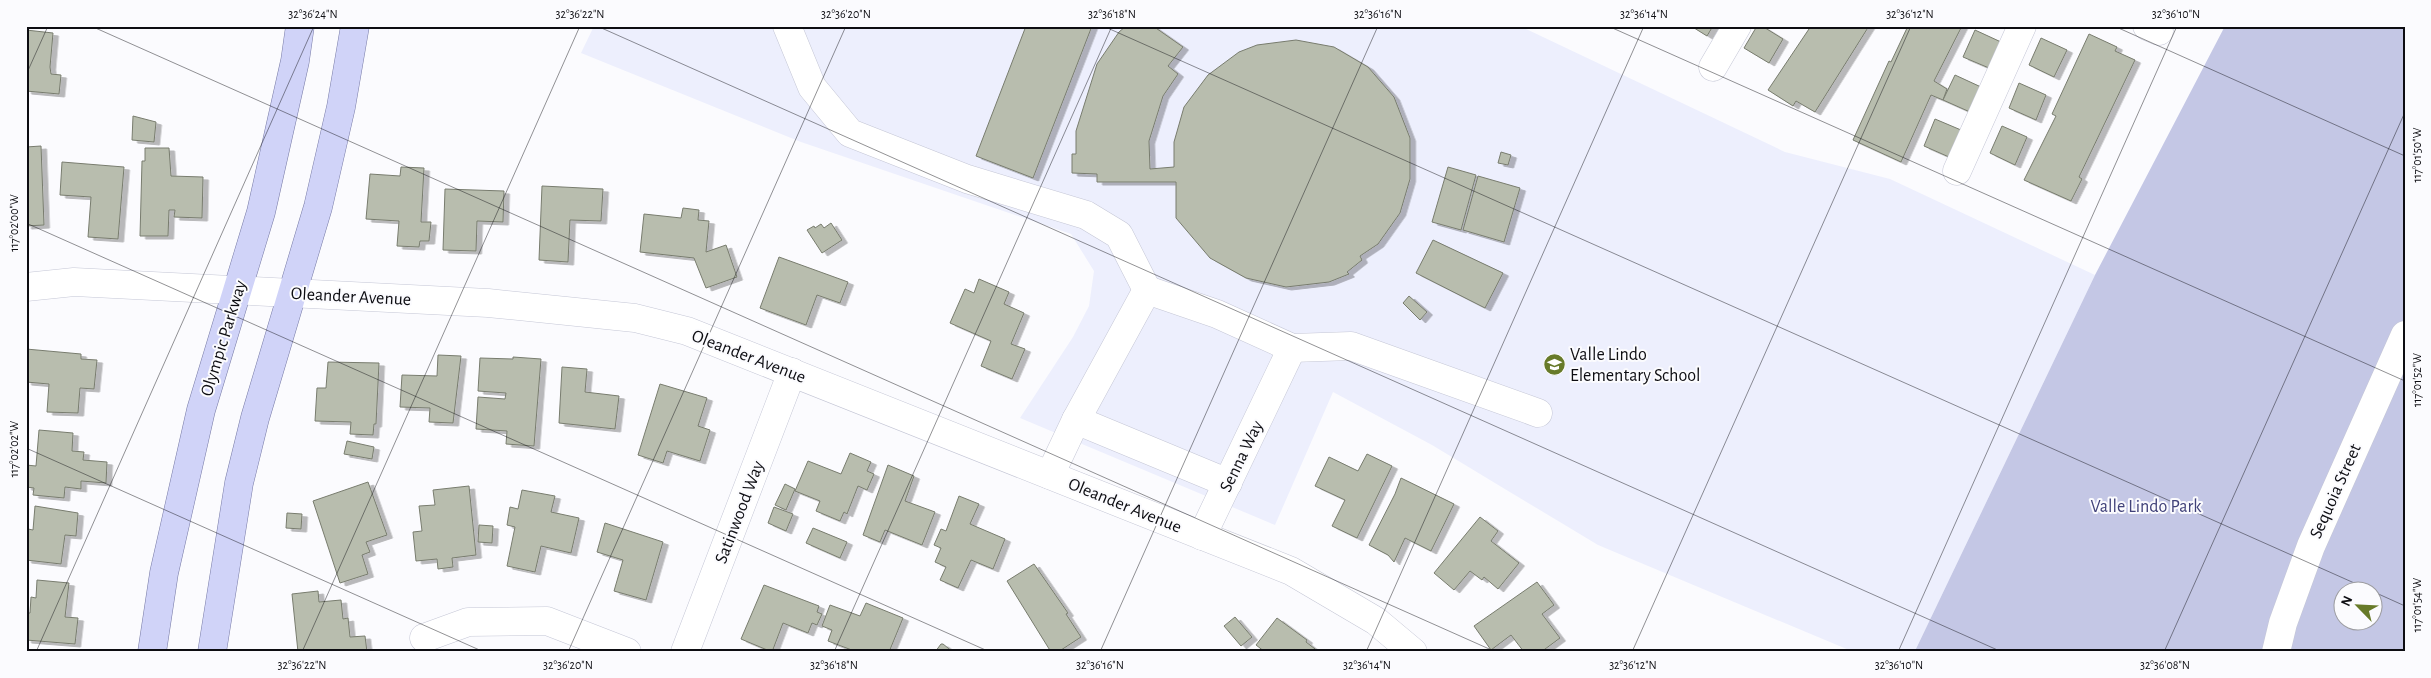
<svg xmlns="http://www.w3.org/2000/svg" width="2431" height="678" viewBox="0 0 2431 678" font-family="'Alegreya Sans',sans-serif">
<style>
.built{fill:#edeffd}
.green{fill:#c4c7e5;fill-rule:evenodd}
.building{fill:#b8bdae;stroke:#787c6e;filter:url(#shadow)}
.lines{fill:none;stroke-linecap:round;stroke-linejoin:round}
.minor-casing{stroke:#c5c7d6;stroke-width:29}
.major-casing{stroke:#777aa5;stroke-width:29}
.minor{stroke:#fff;stroke-width:28}
.major{stroke:#d0d3f8;stroke-width:28}
.ticks{fill:none;stroke:#0d0d12;stroke-width:1;stroke-opacity:0.45}
.labels{text-anchor:middle;stroke-width:4;stroke-linejoin:round;paint-order:stroke}
.street-label{font-size:18px;fill:#0d0d12;stroke:#fbfbfe}
.poi-label{font-size:18px;fill:#0d0d12;stroke:#fbfbfe;text-anchor:start}
.park-label{font-size:18px;fill:#404179;stroke:#fbfbfe}
.neatline{fill:none;stroke:#0d0d12;stroke-width:2}
.ticks-label{font-size:12px;text-anchor:middle;fill:#0d0d12}
</style>
<defs>
<filter id="shadow"><feDropShadow dx="5.5" dy="3" stdDeviation="0" flood-color="#0004"/></filter>
</defs>
<rect width="100%" height="100%" fill="#fbfbfe"/>
<path class="built" d="M594,26H1520L1785,152L1890,179L2095,275L1915,651L1849,650L1598,545L1432,445L1333,392L1275,525L1020,418L1073,337L1089,306L1094,271L1071,234L801,142L581,53Z"/>
<path class="green" d="M2225,26H2405V652L1915,651L2095,275ZM2344,590H2374V620H2344Z"/>
<g class="building">
<path d="M1026,26H1092L1033,178L976,156Z"/>
<path d="M1126,26H1133L1136,29L1138,26H1153L1183,47L1168,66L1178,74L1163,96L1149,141L1150,169L1174,167V142L1184,107L1208,75L1239,52L1257,45L1296,40L1334,47L1368,67L1394,97L1410,138V179L1400,213L1378,244L1360,256L1362,260L1347,272L1349,274L1329,282L1286,287L1246,278L1210,258L1176,218V182H1097V174L1072,173V154H1076V131L1097,64L1119,32Z"/>
<path d="M1691,26H1713L1707,36Z"/>
<path d="M1757,26H1762L1783,39L1769,63L1744,48Z"/>
<path d="M1811,26H1869L1815,112L1796,101L1793,106L1768,90Z"/>
<path d="M1908,26H1962L1934,81L1947,89L1943,100L1931,95L1901,162L1853,140L1889,61L1891,62Z"/>
<path d="M26,30L53,33L50,67L51,74L61,75L59,94L26,91Z"/>
<path d="M1975,30L2001,42L1989,68L1963,57Z"/>
<path d="M2089,34L2117,47L2115,51L2135,60L2079,177L2082,179L2071,201L2024,180L2056,116L2052,114Z"/>
<path d="M2041,38L2067,50L2054,77L2029,65Z"/>
<path d="M1955,75L1981,87L1970,112L1943,100Z"/>
<path d="M2019,83L2046,95L2036,120L2009,108Z"/>
<path d="M133,116L156,122L154,142L132,140Z"/>
<path d="M1935,119L1961,130L1949,157L1924,146Z"/>
<path d="M2002,126L2027,137L2015,165L1990,153Z"/>
<path d="M41,146L44,225L26,226V147Z"/>
<path d="M145,148H169L171,176L203,177L202,218L174,217L175,210H169L168,236H140L142,161H145Z"/>
<path d="M1501,152L1511,155L1508,165L1498,163Z"/>
<path d="M62,162L124,167L118,239L88,237L91,197L60,195Z"/>
<path d="M401,167L424,168L421,222H431L429,241H420L419,247L397,246L399,221L366,219L370,174L400,176Z"/>
<path d="M1448,167L1476,175L1461,230L1432,222Z"/>
<path d="M1478,176L1520,188L1504,242L1463,230Z"/>
<path d="M542,186L603,189L601,221L570,220L568,262L539,260Z"/>
<path d="M445,189L504,191L503,222L477,221L476,251L443,250Z"/>
<path d="M683,208L699,210L698,220L709,221L706,252L726,245L737,277L706,288L694,258L640,252L644,214L681,218Z"/>
<path d="M831,223L842,240L822,253L807,230L814,226L815,228L821,224L824,228Z"/>
<path d="M1433,240L1503,273L1485,308L1416,273Z"/>
<path d="M779,257L848,282L840,303L817,295L806,325L760,308Z"/>
<path d="M979,279L1009,292L1004,304L1024,313L1011,344L1025,349L1012,379L981,366L991,341L950,323L965,289L974,293Z"/>
<path d="M1409,296L1427,312L1420,320L1403,303Z"/>
<path d="M26,349L81,354V359L97,360L94,389L80,388L78,413L47,412L49,384L26,382Z"/>
<path d="M438,355L461,356L453,423L429,422L430,408L400,407L402,375L437,376Z"/>
<path d="M513,357L541,359L534,446L506,444L507,431L476,429L478,397L505,399L506,393L478,391L480,358L513,359Z"/>
<path d="M328,362L379,363L376,424H374L373,435L350,434L351,422L315,421L317,388H326Z"/>
<path d="M562,367L587,369L585,392L619,396L615,429L559,423Z"/>
<path d="M660,384L707,398L698,426L710,430L700,461L667,451L663,463L638,455Z"/>
<path d="M39,430L73,433L72,451L84,452L83,460L107,462L106,483L81,481V489L65,487L64,498L33,495L34,488L26,487V465L36,466Z"/>
<path d="M347,441L374,447L372,459L344,454Z"/>
<path d="M850,453L871,462L867,471L874,474L867,490L858,486L847,514L844,512L840,521L816,511L820,501L795,491L808,461L841,474Z"/>
<path d="M1367,454L1392,466L1357,538L1332,526L1345,500L1315,486L1329,457L1358,471Z"/>
<path d="M888,465L914,476L905,501L935,512L922,545L885,530L880,542L863,535Z"/>
<path d="M1401,478L1454,504L1431,551L1405,538L1394,562L1388,555L1369,545L1395,494Z"/>
<path d="M368,482L387,535L366,542L370,552L362,555L368,574L340,583L313,501Z"/>
<path d="M785,484L795,489L786,510L775,505Z"/>
<path d="M469,486L476,555L452,558L453,567L438,569L437,559L416,561L413,532L422,531L419,506L435,505L433,490Z"/>
<path d="M522,490L555,496L551,512L579,518L571,553L541,546L535,572L507,566L515,527L507,525L510,507L518,509Z"/>
<path d="M959,496L979,504L970,524L1005,539L993,569L971,560L958,588L940,580L946,567L935,562L941,548L934,545L941,529L946,531Z"/>
<path d="M35,506L78,513L76,536L65,535L61,564L26,560V533L28,529L33,530Z"/>
<path d="M774,507L793,514L786,531L768,523Z"/>
<path d="M287,513L302,514L301,529L286,528Z"/>
<path d="M1480,517L1498,531L1491,541L1519,563L1498,589L1484,577L1482,580L1470,571L1454,590L1434,573Z"/>
<path d="M605,523L663,542L646,600L614,591L623,560L597,552Z"/>
<path d="M479,525L493,526L492,543L478,542Z"/>
<path d="M813,528L847,542L840,558L806,543Z"/>
<path d="M1034,564L1068,613L1066,614L1081,637L1058,652H1051L1007,581Z"/>
<path d="M37,580L69,583L65,617L78,618L75,644L26,640V613H30L31,597L36,598Z"/>
<path d="M1537,582L1554,605L1542,614L1560,638L1541,652H1524L1511,635L1491,650L1474,626Z"/>
<path d="M764,585L819,606L817,612L822,614L817,625L812,623L808,633L783,623L772,652L741,639Z"/>
<path d="M318,591L319,602L341,600L343,619L348,618L350,637L365,636L367,652H298L292,594Z"/>
<path d="M866,603L903,618L889,652H857L828,641L832,630L822,626L830,605L860,616Z"/>
<path d="M1235,617L1252,637L1241,646L1224,626Z"/>
<path d="M1277,618L1307,640L1306,642L1319,652H1265L1256,645Z"/>
<path d="M941,644H943L953,652H935Z"/>
</g>
<g class="lines">
<defs>
<g id="minor">
<path d="M787,26L812,87L850,133L967,179L1086,215L1119,235L1147,290"/>
<path d="M2147,26L2159,31"/>
<path d="M1713,67L1737,26"/>
<path d="M1957,171L2022,26"/>
<path d="M26,287L74,282L488,303L635,318L687,331L1291,571L1376,621L1413,652"/>
<path d="M1076,420L1228,483"/>
<path d="M1050,475L1076,420L1147,290L1217,314L1292,348L1351,346L1538,413"/>
<path d="M1202,536L1292,348"/>
<path d="M424,638L468,622L547,621L627,652"/>
<path d="M685,652L792,372"/>
<path d="M2276,652L2283,623L2311,546L2405,335"/>
</g>
<g id="major">
<path d="M152,652L164,573L201,410L261,212L295,61L300,26"/>
<path d="M212,652L239,483L255,418L318,207L341,107L355,26"/>
</g>
</defs>
<use href="#minor" class="minor-casing"/>
<use href="#major" class="major-casing"/>
<use href="#minor" class="minor"/>
<use href="#major" class="major"/>
</g>
<path class="ticks" d="M91,26L1496,652M597,26L2002,652M1103,26L2370,590M1608,26L2405,381M2114,26L2405,156M26,75L48,26M26,223L990,652M26,448L484,652M2374,592L2405,606M36,652L314,26M302,652L580,26M568,652L846,26M834,652L1112,26M1100,652L1378,26M1366,652L1644,26M1632,652L1911,26M1898,652L2177,26M2164,652L2405,112"/>
<defs>
<symbol id="school-disc" viewBox="-11 -11 22 22"><circle r="9.5" fill="#677a29" stroke="#fbfbfe"/><path d="M0-5L7-2L0 1L-7-2ZM-4 1L0 2.5L4 1V4Q0 6-4 4Z" fill="#fff"/></symbol>
</defs>
<g fill-rule="evenodd">
<use href="#school-disc" x="1542" y="352" width="25" height="25"/>
</g>
<g class="labels">
<g class="street-label">
<text transform="translate(351 296) rotate(3)" y="6">Oleander Avenue</text>
<text transform="translate(223 338) rotate(-73)" y="6">Olympic Parkway</text>
<text transform="translate(749 356) rotate(21)" y="6">Oleander Avenue</text>
<text transform="translate(1241 456) rotate(-64)" y="6">Senna Way</text>
<text transform="translate(2335 491) rotate(-66)" y="6">Sequoia Street</text>
<text transform="translate(1125 505) rotate(22)" y="6">Oleander Avenue</text>
<text transform="translate(739 512) rotate(-69)" y="6">Satinwood Way</text>
</g>
<g class="poi-label">
<text x="1570" y="360">Valle Lindo<tspan x="1570" dy="21">Elementary School</tspan></text>
</g>
<g class="park-label">
<text x="2146" y="512">Valle Lindo Park</text>
</g>
</g>
<rect width="2431" height="678" fill="none" stroke="#fbfbfe" stroke-width="55"/>
<g transform="translate(2358 606) rotate(294)"><circle r="24" fill="#fbfbfe" stroke="#9c9ca0"/>
<path d="M0-4L9 19L0 12L-9 19Z" fill="#677a29"/>
<text y="-8" font-size="14" font-weight="bold" text-anchor="middle" fill="#0d0d12">N</text>
</g>
<rect x="28" y="28" width="2376" height="622" class="neatline"/>
<g class="ticks-label">
<text x="313" y="18">32°36'24"N</text>
<text x="580" y="18">32°36'22"N</text>
<text x="846" y="18">32°36'20"N</text>
<text x="1112" y="18">32°36'18"N</text>
<text x="1378" y="18">32°36'16"N</text>
<text x="1644" y="18">32°36'14"N</text>
<text x="1910" y="18">32°36'12"N</text>
<text x="2176" y="18">32°36'10"N</text>
<text transform="translate(2417 155) rotate(-90)" y="4">117°01'50"W</text>
<text transform="translate(14 223) rotate(-90)" y="4">117°02'00"W</text>
<text transform="translate(2417 380) rotate(-90)" y="4">117°01'52"W</text>
<text transform="translate(14 449) rotate(-90)" y="4">117°02'02"W</text>
<text transform="translate(2417 605) rotate(-90)" y="4">117°01'54"W</text>
<text x="302" y="669">32°36'22"N</text>
<text x="568" y="669">32°36'20"N</text>
<text x="834" y="669">32°36'18"N</text>
<text x="1100" y="669">32°36'16"N</text>
<text x="1367" y="669">32°36'14"N</text>
<text x="1633" y="669">32°36'12"N</text>
<text x="1899" y="669">32°36'10"N</text>
<text x="2165" y="669">32°36'08"N</text>
</g>
</svg>
